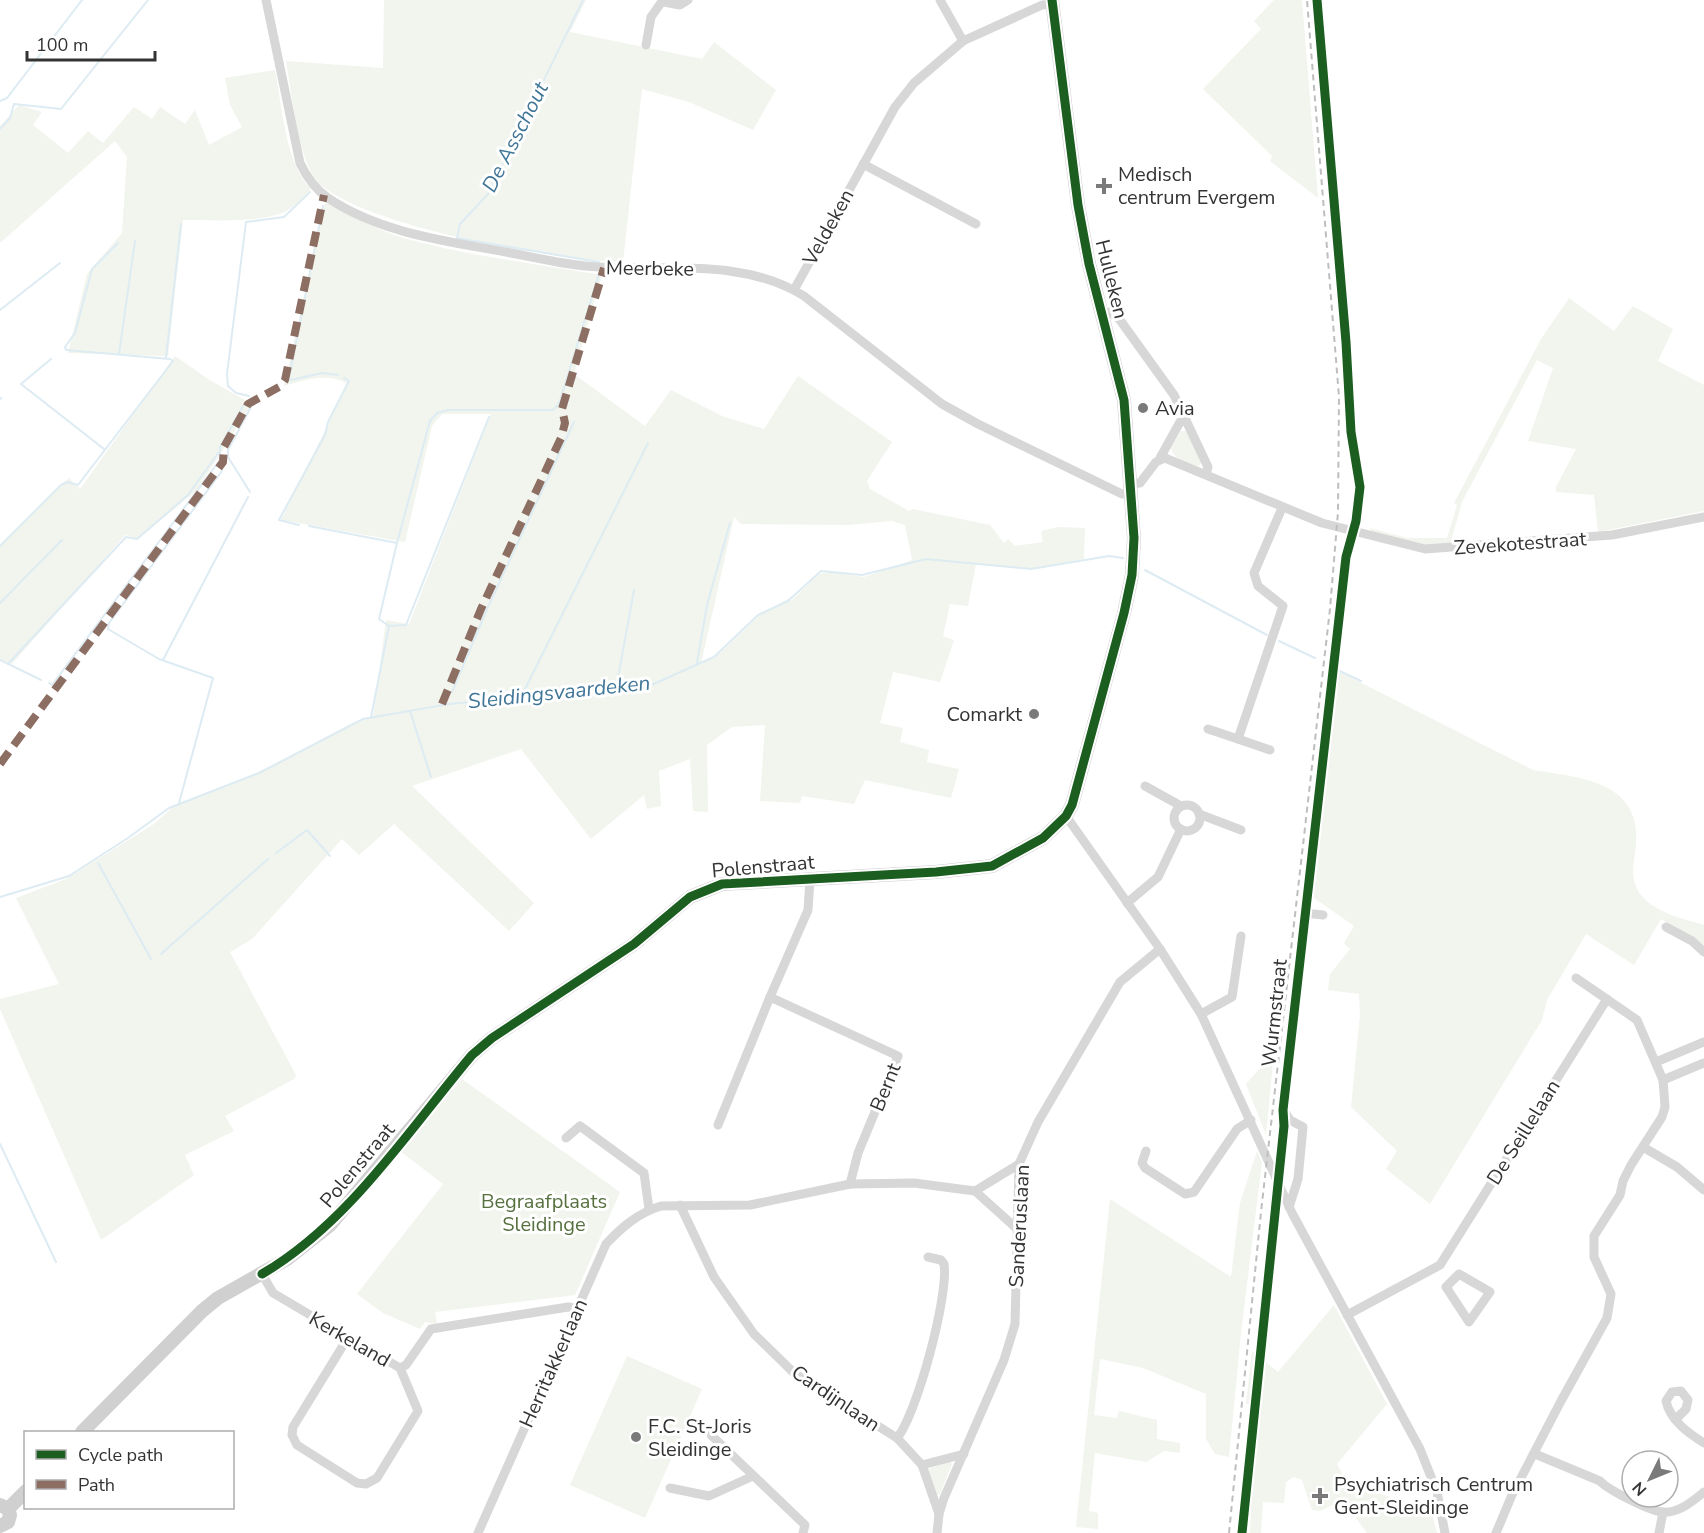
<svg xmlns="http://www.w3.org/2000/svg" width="1704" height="1533" viewBox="0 0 1704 1533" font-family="'Nunito Sans',sans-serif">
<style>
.green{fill:#f1f5ed;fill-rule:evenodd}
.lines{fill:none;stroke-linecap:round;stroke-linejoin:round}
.stream{stroke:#ddebf3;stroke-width:2}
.minor{stroke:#d7d7d7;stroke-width:9}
.secondary{stroke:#d0d0d0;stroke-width:14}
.rail{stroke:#bebebe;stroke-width:2;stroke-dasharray:6 4.5;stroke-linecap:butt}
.quiet{stroke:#8d6e63;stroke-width:8;stroke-dasharray:15 8;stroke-linecap:butt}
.cycleway-casing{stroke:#fff;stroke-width:13}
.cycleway{stroke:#1b5e20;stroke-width:9}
.poi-dot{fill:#7a7a7a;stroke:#fff;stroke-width:2}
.labels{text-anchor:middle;stroke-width:6;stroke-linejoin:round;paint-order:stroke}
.poi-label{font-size:20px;fill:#333;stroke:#fff;text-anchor:start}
.street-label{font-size:20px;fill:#333;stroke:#fff}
.park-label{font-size:20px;fill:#56703f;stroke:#fff}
.water-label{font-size:21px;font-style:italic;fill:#3f7597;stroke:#fff}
</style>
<rect width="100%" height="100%" fill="#fff"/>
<g class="green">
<path d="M384,0H586L570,32L702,59L714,42L776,90L753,130L689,102L642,89L623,262C559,261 359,226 317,181C299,162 291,89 286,61L383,68Z"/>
<path d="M1274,0H1302L1318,198L1270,161L1272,156L1203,89L1261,29L1254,21Z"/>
<path d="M275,70C282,105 285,164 311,189C302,198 294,208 282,213C256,223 212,220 183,220L168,356L68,353L87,274L122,233L127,157L115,141L0,243V126L19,105L42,112L33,125L68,153L88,131L103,143L134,107L152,119L160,107L185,124L195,110L209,145L242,127L230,105L225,78Z"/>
<path d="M325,202C350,215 376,230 404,238C468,256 536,264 602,275L574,374L645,426L671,390L722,416L764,429L798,376L892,442L867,481L870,489L909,511L913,509L990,525L1004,543L1008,539L1015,546L1043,542L1041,531L1058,527L1085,528L1084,559L1031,569L976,564L968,606L950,604L943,636L954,640L940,682L893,672L880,723L903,728L900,742L929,750L927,762L959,769L951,798L865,780L854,804L802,796L800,803L760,801L765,725L732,727L707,745L708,812L693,811L690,759L659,771L661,806L647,809L644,795L591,839L521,749L412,786L534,903L509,931L394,824L359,855L342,839L252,939L230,952L296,1075L294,1079L225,1116L234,1131L185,1155L194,1175L101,1240L0,1009V999L59,984L16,898L66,879L154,824L174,806L246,779L353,723L373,717L386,620L409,624L491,414H442L432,426L405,542L281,520L348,384C327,372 305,380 284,386ZM734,517L741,524L848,525L892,521L905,525L912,560L864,577L830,572L819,574L791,601L790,598L762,613L719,654L701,664Z"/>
<path d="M1569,298L1614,331L1633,306L1673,329L1658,361L1704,385V511L1598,532L1594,495L1556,492V487L1576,449L1528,441L1553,368L1537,360L1462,502L1450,545L1421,546L1373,534L1370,528L1407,538H1447L1457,505L1454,503L1541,339Z"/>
<path d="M175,356L211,381L252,404L197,490L138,539L125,535L12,664L0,659V547L69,478L80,489Z"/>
<path d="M1181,431H1186L1202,461L1199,466C1188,464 1174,460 1171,448Z"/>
<path d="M1328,666L1533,770C1584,778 1646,782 1635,852C1633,869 1630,882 1642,896C1656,913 1684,919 1704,925V946L1661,919L1634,965L1586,934L1547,1000L1542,1020L1430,1204L1386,1169L1397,1151L1351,1107L1360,1015L1359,994L1328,990L1330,974L1350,949L1344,943L1354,926L1307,893Z"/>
<path d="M1274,1052L1266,1135L1246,1084Z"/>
<path d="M462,1079L620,1192L575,1295L435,1312L437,1324L425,1322L420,1329L383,1313L357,1294L443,1184L400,1151Z"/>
<path d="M1257,1151L1262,1162L1241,1333L1229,1457L1215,1454L1206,1439V1394L1143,1368L1100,1359L1094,1415L1117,1418L1119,1411L1157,1420V1439L1180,1443V1453L1164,1451L1146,1462L1095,1453L1089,1511L1098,1513V1529L1076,1527L1110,1199L1231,1277L1240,1203Z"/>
<path d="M1334,1305L1387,1404L1337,1464L1347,1483L1431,1510L1437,1533H1367L1343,1500L1320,1511L1312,1510L1302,1480L1294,1477L1286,1482L1284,1503L1263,1502L1261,1533H1250L1255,1408L1253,1405L1246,1404L1252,1351L1278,1372Z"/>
<path d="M627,1356L702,1389L645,1518L570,1485Z"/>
<path d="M950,1461L952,1464L940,1494L936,1495L928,1469Z"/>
</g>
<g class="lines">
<g class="stream">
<path d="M583,0L488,194L460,224L457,238L599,262"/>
<path d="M0,101L7,98L82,0"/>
<path d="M0,129L10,118L14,104L61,109L148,0"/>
<path d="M323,206L289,378L291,380L322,373L338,375"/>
<path d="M0,310L60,263"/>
<path d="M119,354L135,241"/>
<path d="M166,358L181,224"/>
<path d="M51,359L21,384L104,449"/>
<path d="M249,396L236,393L228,386L227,374L246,222L284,217L310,192"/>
<path d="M0,399L1,398"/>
<path d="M250,492L228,457V450L251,407"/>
<path d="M299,525L279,520L325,435L328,422L349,381L344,378"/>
<path d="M309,526L397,543"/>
<path d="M0,546L61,485L67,482L78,485L173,361L170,359L66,350L65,347L75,333L92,269L118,243"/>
<path d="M1145,570L1267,635"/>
<path d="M0,603L62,540"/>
<path d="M389,626L406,625L489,417"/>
<path d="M1279,641L1315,658"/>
<path d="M0,660L41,680"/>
<path d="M163,660L248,497"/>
<path d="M697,663L707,605L730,523"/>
<path d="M8,664L126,537L137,539L188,495L219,452"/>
<path d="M1333,668L1361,681"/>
<path d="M49,683L52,685L220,460V447L243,406"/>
<path d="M616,689L634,590"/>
<path d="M452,692L488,607L574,422"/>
<path d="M521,697L648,443"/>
<path d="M410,711L431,777"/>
<path d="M371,717L389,626L379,619L397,543L430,421L437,413L448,410H553L559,404L599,274"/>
<path d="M179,803L213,678L159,659L108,629L109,623L222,471"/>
<path d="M276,853L307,830L330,856"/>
<path d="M98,863L151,959"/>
<path d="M0,897L69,876L128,838L169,808L259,773L363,719L449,704L649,686L714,657L758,615L788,601L821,571L862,575L926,559L1031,569L1109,556L1123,558"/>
<path d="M161,954L268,859"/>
<path d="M0,1144L56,1262"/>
</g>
<g class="minor">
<path d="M266,0L300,163C307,178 315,189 328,198C380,233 446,241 506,252C537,258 569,266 600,267C669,271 743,258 804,296L942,404L978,424L1122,494H1132"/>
<path d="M940,0L963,41"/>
<path d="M664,2L680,5L688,0"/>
<path d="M646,45L651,17L663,0"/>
<path d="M863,164L976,224"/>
<path d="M794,290L895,107L914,83L963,41L1042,5L1053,4"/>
<path d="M1102,315L1110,312L1120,320L1174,395L1208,467L1206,474"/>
<path d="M1160,458L1180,422L1186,420"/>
<path d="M1131,484L1140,483L1156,462L1165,458L1322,523L1425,549L1612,535L1704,517"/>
<path d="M1208,729L1238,739L1283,606L1258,586L1254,573L1282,508"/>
<path d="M1238,739L1270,750"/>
<path d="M1145,786L1181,806"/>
<circle cx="1187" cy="818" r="13"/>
<path d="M1199,814L1241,830"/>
<path d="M1066,816L1160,949L1201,1014L1292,1213L1420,1449L1437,1492L1445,1533"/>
<path d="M810,880L808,910L770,997L898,1056L858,1153L850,1184"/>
<path d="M1127,903L1158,877L1181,829"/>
<path d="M1666,927L1692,941L1704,952"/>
<path d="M1201,1014L1232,997L1241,936"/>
<path d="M1656,1062L1704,1042"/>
<path d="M1663,1080L1704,1063"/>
<path d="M718,1125L770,997"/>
<path d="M566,1138L580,1126L644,1173L649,1209"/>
<path d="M1643,1147L1677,1167L1704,1190"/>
<path d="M1146,1151L1142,1163L1145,1168L1185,1194L1194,1192L1237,1129L1251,1120"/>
<path d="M975,1191L1016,1228"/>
<path d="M680,1205L714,1277L754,1334L794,1373L897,1438L922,1465L939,1514"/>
<path d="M1289,1207L1298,1179L1303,1127L1290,1120L1282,1107L1304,913L1323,915"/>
<path d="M262,1274L273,1293L400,1368L406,1365L431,1329L568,1307L577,1308"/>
<path d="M1459,1274L1490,1292L1469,1322L1446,1287Z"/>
<path d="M1347,1315L1440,1265L1607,999"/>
<path d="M347,1339L293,1427L292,1435L297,1445L357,1483L366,1484L377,1478L418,1411L400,1368"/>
<path d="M1676,1419L1686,1409L1688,1400L1681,1391L1672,1392L1666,1401C1670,1420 1688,1433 1704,1443"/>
<path d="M711,1435L805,1525L803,1533"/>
<path d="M897,1438C917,1414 949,1295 944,1264L941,1260L928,1257"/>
<path d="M1535,1454L1600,1481C1608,1490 1650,1511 1662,1512C1678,1514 1693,1501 1704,1492"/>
<path d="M922,1465L964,1454"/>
<path d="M670,1488L709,1496L753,1476"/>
<path d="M478,1533L606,1244C622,1227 638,1213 661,1206L750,1205L850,1184L914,1183L975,1191L1019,1164"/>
<path d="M937,1533L939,1514L944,1498L1004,1360L1015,1324L1019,1164L1038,1122L1120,982L1160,949"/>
<path d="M1496,1533L1512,1495L1561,1401L1607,1318L1611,1294L1594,1257V1236L1620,1195L1623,1181L1631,1165L1662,1117L1665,1107L1663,1080L1637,1020L1576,978"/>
<path d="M1659,1533L1663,1512"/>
</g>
<g class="secondary">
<path d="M82,1432L202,1311L218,1298L287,1259L330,1225L472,1055L492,1038L634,944L690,897L722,884L936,872L992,866L1043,838L1066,816L1072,805L1124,613L1132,575L1134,538L1124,400L1089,264L1078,205L1052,0"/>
<path d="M0,1505L8,1509L10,1515L8,1522L0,1526"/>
<path d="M8,1509L26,1491"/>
</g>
<path class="rail" d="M1229,1533L1261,1212L1330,609L1338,512L1339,397L1307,0"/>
<g class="quiet">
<path d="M442,704L481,609L561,438L565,423L562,409L604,268"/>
<path d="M0,764L223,462L224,447L248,404L281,386L285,380L324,195"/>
</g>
<defs>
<g id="cycleway">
<path d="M262,1274C348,1224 408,1131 472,1055L492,1038L634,944L690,897L722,884L936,872L992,866L1043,838L1066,816L1072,805L1124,613L1132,575L1134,538L1124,400L1089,264L1078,205L1052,0"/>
<path d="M1242,1533L1284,1126L1283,1110L1346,557L1356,521L1360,487L1351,432L1346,342L1317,0"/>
</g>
</defs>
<use href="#cycleway" class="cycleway-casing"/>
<use href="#cycleway" class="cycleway"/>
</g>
<g class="poi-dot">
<path d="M1101 177h6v6h6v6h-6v6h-6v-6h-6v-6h6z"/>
<circle cx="1143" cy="408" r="6"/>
<circle cx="1034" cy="714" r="6"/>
<circle cx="636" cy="1437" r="6"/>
<path d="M1317 1487h6v6h6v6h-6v6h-6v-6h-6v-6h6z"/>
</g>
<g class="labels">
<g class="poi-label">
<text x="1118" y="181">Medisch<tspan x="1118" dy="23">centrum Evergem</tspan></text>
<text x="1155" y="415">Avia</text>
<text x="1022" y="721" text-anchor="end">Comarkt</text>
<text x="648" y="1433">F.C. St-Joris<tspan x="648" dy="23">Sleidinge</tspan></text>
<text x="1334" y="1491">Psychiatrisch Centrum<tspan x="1334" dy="23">Gent-Sleidinge</tspan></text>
</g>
<g class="street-label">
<text transform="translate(828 227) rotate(-61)" y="7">Veldeken</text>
<text transform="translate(650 268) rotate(1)" y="7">Meerbeke</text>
<text transform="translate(1112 279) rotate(76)" y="7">Hulleken</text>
<text transform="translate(1520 543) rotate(-4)" y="7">Zevekotestraat</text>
<text transform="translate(763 866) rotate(-5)" y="7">Polenstraat</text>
<text transform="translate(1274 1013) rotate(-84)" y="7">Wurmstraat</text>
<text transform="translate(885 1087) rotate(-68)" y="7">Bernt</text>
<text transform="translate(1523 1132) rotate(-58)" y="7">De Seillelaan</text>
<text transform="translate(357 1165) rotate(-50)" y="7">Polenstraat</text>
<text transform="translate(1019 1226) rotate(-87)" y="7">Sanderuslaan</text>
<text transform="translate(350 1339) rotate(30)" y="7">Kerkeland</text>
<text transform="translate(553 1363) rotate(-66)" y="7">Herritakkerlaan</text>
<text transform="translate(836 1398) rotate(34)" y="7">Cardijnlaan</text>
</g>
<g class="park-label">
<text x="544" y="1208">Begraafplaats<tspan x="544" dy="23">Sleidinge</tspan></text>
</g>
<g class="water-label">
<text transform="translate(515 137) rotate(-63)" y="7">De Asschout</text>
<text transform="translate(559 692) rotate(-6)" y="7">Sleidingsvaardeken</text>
</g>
</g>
<rect x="24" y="1431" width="210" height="78" fill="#ffffff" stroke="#adadad" stroke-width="1.5"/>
<rect x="36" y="1450" width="30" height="9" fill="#1b5e20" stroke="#adadad" stroke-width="1.5"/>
<text x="78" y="1461" font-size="18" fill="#333333">Cycle path</text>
<rect x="36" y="1480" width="30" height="9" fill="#8d6e63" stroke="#adadad" stroke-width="1.5"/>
<text x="78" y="1491" font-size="18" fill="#333333">Path</text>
<g transform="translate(1650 1479) rotate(227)"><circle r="28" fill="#ffffff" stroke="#adadad" stroke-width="1.5"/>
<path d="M0-4.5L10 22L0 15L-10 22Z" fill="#7a7a7a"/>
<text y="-9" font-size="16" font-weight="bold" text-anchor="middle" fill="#333333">N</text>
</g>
<path d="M27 51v9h128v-9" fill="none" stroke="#333333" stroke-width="3"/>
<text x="36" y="51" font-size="18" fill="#333333" stroke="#ffffff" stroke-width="4.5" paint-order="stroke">100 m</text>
</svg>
